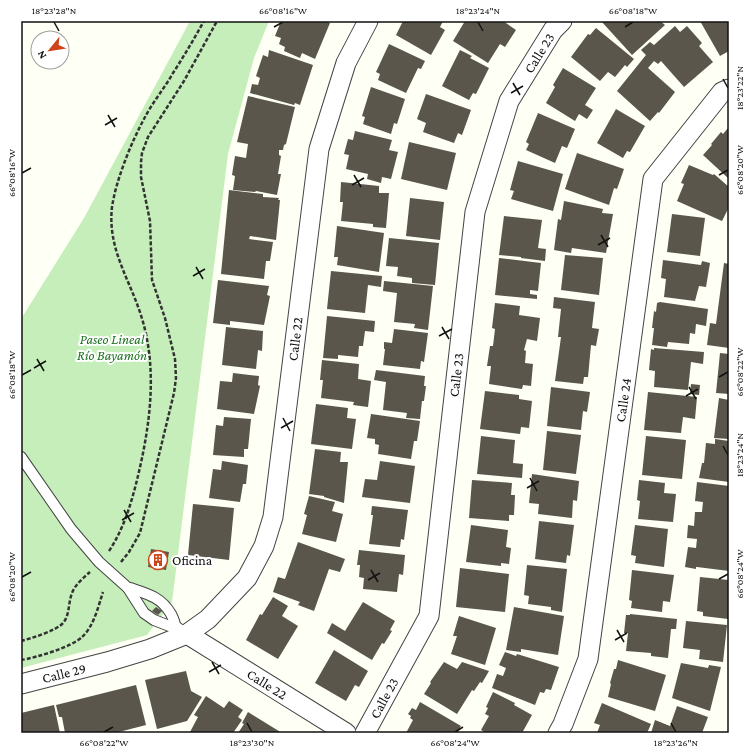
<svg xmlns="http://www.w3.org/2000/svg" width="750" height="754" viewBox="0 0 750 754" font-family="'Crimson Pro',serif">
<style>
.green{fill:#c6eeba}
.building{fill:#5b564c}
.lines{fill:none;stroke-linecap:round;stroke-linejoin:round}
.service-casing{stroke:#444;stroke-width:12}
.minor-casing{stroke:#444;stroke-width:21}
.path{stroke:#333;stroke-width:2.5;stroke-dasharray:4 2;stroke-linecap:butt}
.service{stroke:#fff;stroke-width:10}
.minor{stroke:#fff;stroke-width:19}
.ticks{fill:none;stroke:#111;stroke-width:1.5}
.labels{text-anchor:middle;stroke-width:4;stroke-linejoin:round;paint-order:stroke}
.street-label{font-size:14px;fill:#111;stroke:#fff}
.park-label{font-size:14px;font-style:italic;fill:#1a701f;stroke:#fff}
.poi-label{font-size:14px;fill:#111;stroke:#fff;text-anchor:start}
.neatline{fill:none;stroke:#111;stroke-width:1.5}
.ticks-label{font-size:10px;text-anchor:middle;fill:#111}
</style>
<rect width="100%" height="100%" fill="#fefff5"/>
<path class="green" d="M190,21H269L254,58L228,154L172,602L147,635L21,668V319L84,218Z"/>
<g class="building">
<path d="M281,21H326L330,23L315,59L302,53L300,58L284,51L285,47L279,44L281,38L275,36Z"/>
<path d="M403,21H443L440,27L445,30L431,55L396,35Z"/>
<path d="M465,21H503L516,30L505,47L500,44L488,63L453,41Z"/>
<path d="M601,21H660L665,25L632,55Z"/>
<path d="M700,21H729V51L720,56Z"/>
<path d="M675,26L680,32L687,26L702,43L699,46L713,62L684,87L661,61L658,64L654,61L648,68L675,92L659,113L658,112L650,121L617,91L646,55L641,50L650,42L654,45Z"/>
<path d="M596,28L634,59L627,67L625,65L615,77L608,72L600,81L571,57L588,34L590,35Z"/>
<path d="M389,44L425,61L421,69L418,68L406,93L378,80L380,74L376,72Z"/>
<path d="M269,50L313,65L300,105L295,103L294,105L250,93L252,84L258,85L260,78L256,76L263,55L268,57Z"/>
<path d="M460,50L472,56L470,58L489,68L476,94L473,93L469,100L442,86Z"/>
<path d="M563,68L596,88L585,105L593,110L587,119L579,114L575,121L546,103L555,87L553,85Z"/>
<path d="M371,87L405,99L397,124L394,123L391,134L363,124L365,117L362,116Z"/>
<path d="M426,94L471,110L462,135L458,133L454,143L423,132L426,123L417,119Z"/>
<path d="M248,96L295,107L286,144L284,145L283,150H279V155L281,156L278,174H281L277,195L256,191L255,192L233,190L235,176L232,175L235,156L246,158L248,144L237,142Z"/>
<path d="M616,109L645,126L630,152L627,151L623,158L597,143Z"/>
<path d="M538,113L575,129L567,148L562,146L555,163L526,150L529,144L526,142Z"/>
<path d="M728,128L729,129V179L703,155L712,145L711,144L721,132L723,134Z"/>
<path d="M355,131L392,140L389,150L398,152L391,179L382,177L381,183L367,179L368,174L346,169L349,155L344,154L348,139L353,140Z"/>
<path d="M409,142L456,153L447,190L401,179Z"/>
<path d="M577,153L624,169L617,189L614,188L609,205L565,189Z"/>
<path d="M518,161L563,174L553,211L511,199L514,191L510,190Z"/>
<path d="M689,165L713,175L714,174L729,187V207L722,221L677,201L684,184L681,183Z"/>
<path d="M341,182L379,186V193H389L386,228L373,227V224L341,221L343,202H340Z"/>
<path d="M229,190L263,194V197L279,198L278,200H280L276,240L250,236L249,239L273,242L270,261H266L264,279L221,274Z"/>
<path d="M410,198L444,202L440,240L406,236Z"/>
<path d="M564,201L603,209L602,213L613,214L606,253L572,248L571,253L554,250L558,219L561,220Z"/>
<path d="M672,214L705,218L700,256L667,252Z"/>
<path d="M504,216L542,220L538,248L546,249L545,261L521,258V257L499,255Z"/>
<path d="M337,226L384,233L379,272L337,265L338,257H334Z"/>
<path d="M389,238L439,243L435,285L412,283V278L397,276L398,267L386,266Z"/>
<path d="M565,255L603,258L599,295L561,290Z"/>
<path d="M499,258L541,263L538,291L530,290V294L537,295V299L495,295Z"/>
<path d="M663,260L701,265L702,261L710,263L706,287L699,286L695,301L664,297L666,279L661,278Z"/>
<path d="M724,263L729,264V348L707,345L710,323L716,324Z"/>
<path d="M331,271L382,276L381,287L368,285L365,313L327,309Z"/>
<path d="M218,280L269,286L267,295L270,296L264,325L230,321V325L213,323Z"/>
<path d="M384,281L433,286L428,330L414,328L415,324L394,322L397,293L383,291Z"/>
<path d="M554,297L595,302L592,328L599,329L596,346L591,345L588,377H584L583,384L555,381L561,337H558L561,309L553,308Z"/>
<path d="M660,302L708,309L706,326L696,324L695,334L690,333L689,344L668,342L667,347L652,345L654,328H652L654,311L656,312L657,303Z"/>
<path d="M495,303L520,306L519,315L540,318L537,341L527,339L524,350L526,351L525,363L533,364L531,386L523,385L522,389L489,384L491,366H487L490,346H493L495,329L492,328Z"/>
<path d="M327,316L375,321L374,332L365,331L363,346H359L358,357L338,355V359L323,358Z"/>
<path d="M226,327L263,331L262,351L258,350L256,369L222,365Z"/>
<path d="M394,329L428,333L424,362L421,361L420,369L383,365L385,349H384V342L392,343Z"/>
<path d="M654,348L704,352L703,364L691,362L688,390L654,387L655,371L649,370L651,349L654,350Z"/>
<path d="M720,353L729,354V394L716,393Z"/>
<path d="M322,360L359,364L358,379L371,381L368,407L353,405L354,402L321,398L323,380H320Z"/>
<path d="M376,370L425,376L424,386H426L424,401H422L420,419L406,418L407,413L383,410L386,382L374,380Z"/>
<path d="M233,373L259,376L258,385L260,386L254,414L217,409L220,381L232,382Z"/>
<path d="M691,384L700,385L699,395L690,394Z"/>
<path d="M551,387L590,392L587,412L583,411L581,430L547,426Z"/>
<path d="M485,391L519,395V399L532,401L529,428L521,427L520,434L480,429Z"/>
<path d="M648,392L697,397L695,419L683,417L681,433L644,430Z"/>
<path d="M719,398L729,400V439L714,438Z"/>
<path d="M316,404L348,408L347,418L356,419L352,449L311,444Z"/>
<path d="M371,414L420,421L417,441H414L411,459L378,454L379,445L375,444V439L367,438Z"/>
<path d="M224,417L251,419L248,449H244V457L213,455L216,425L223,426Z"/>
<path d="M547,431L581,435L576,474L543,470Z"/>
<path d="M481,436L515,440L513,463L523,464L522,478L477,474Z"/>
<path d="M646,436L686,440L682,479L642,475Z"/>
<path d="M715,439L729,441V482L699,478L702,463H704L706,443L715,444Z"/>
<path d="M315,449L341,452L340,462H348L344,503L324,497V496L309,494Z"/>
<path d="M222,461L248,465L246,484H243L240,502L209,498L213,469L221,470Z"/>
<path d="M380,461L415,466L410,503L362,497L365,479L377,480Z"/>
<path d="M532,474L579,481L577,501L573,500L572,518L538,514L539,504L529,503Z"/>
<path d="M472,480L512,483L511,495H515L514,515H509V521L469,518Z"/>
<path d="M639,480L665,483L664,493L676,494L673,522L638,519L640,501L637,500Z"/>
<path d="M697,482L729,486V571L697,567H696V569L685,567L688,547L696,548L697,539L687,538L688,525L694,526L695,512H702L703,502L695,501Z"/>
<path d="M309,496L335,502L332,511L343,514L336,542L302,534L307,515L304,514Z"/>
<path d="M193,504L234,508L229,560L188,555Z"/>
<path d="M372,506L408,510L404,540L401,539L400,547L369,544L373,515H371Z"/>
<path d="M539,521L574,525L570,556L567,555L566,563L535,559Z"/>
<path d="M471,525L508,530L506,547L511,548L509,564L501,563V566L466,562Z"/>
<path d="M635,525L668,529L664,567L635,563L636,556L631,555Z"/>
<path d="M298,542L345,559L340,572L329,569L314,611L298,605L300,602L273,592L278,577L285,579Z"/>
<path d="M151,549L169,552L166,570L148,567Z"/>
<path d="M359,550L405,555L403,575L399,574L397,592L363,589L364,578L359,577L360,565H357Z"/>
<path d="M527,565L567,569L562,612L551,610V607L528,604L529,596L524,595Z"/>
<path d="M460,568L509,574L505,612L456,607Z"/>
<path d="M632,570L674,575L670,602L663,601L662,612L631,608L632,601L629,600Z"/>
<path d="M700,577L729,580L728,619L703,616V612L697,611Z"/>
<path d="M273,597L288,606L282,616L298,626L278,659L246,640L260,614L262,615Z"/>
<path d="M363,602L395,621L390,630L392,631L384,644L382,643L372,660L327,633L332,623L345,631Z"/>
<path d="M156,607L162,611L158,615L152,611Z"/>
<path d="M514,607L564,616L558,655L521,649V652L506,650Z"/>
<path d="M630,614L677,619L676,629H671L668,658L651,656V653L626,651L628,633H624L626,615H630Z"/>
<path d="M459,616L496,628L485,665L451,654L457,636H453Z"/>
<path d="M686,621L727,625L723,662L699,659L700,650L683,648Z"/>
<path d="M334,650L368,671L359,687L355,685L346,701L315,683Z"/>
<path d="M505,652L516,656L517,654L559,667L551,690L546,689L544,693L540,692L535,705L492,688L497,674L503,676L506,668L499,665Z"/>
<path d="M618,660L666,675L655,711L608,697L611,684L610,683L614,669H616Z"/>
<path d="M444,662L457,669L462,662L489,671L482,683L480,682L474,691L472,690L457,714L424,694L431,683L430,682Z"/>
<path d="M681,663L708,668L709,665L721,667L710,711L672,698Z"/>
<path d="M186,671L191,691L202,697L187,721L157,729L145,680Z"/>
<path d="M136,685L146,725L115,733H65L62,717H59L56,705Z"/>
<path d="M493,692L515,703L514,705L532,715L522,733L520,731L519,733H486L481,730L489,716L485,714L488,708L486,707Z"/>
<path d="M206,696L224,708L229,701L243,710L238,717L242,720L233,733L190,732L198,717L194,715Z"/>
<path d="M420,702L461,726L457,733H406L413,720L410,718L411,716L408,714L412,708L416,710Z"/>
<path d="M602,703L651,724L647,733H597L600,725L594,723Z"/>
<path d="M54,705L60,733H21V713Z"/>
<path d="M677,706L708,717L702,733H651L655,720L670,726Z"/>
<path d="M248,712L282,733H238L244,724L242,723Z"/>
</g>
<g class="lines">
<defs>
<g id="service">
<path d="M21,457L71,529L99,562L128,588L144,613L154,620L172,627L175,626L187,634"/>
<path d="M128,588H130C148,594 161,597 171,614C173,618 175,622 175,626"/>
</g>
<g id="minor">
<path d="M187,634L346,733"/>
<path d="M21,684L107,662L150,649L187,634L208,619L247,578L264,546L273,517L319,149L346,63L368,21"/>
<path d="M365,733L429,616L475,212L509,101L553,30L562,21"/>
<path d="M558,733L563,724L588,659L653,179L722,92L729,89"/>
</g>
</defs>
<use href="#service" class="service-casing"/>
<use href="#minor" class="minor-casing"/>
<g class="path">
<path d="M109,551C123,530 130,507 136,484C149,432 158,375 143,322C132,282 107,251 112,207C116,180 131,143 144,119C152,103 164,89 173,73C184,56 194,39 204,21"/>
<path d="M121,562L129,552L140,533L174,393L176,378L175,359L165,318L152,280L150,221L141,177V162L142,153L148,137L184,81L217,21"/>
<path d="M21,641C32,638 56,631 63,623C70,615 68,603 72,593C75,585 83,578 90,572"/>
<path d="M21,660C35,658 72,647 82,637C94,626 98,607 103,592"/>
</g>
<use href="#service" class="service"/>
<use href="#minor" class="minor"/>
</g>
<path class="ticks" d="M54,22L59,31M478,22L483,31M274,27L283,22M625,27L633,22M723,79L728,88M513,83L520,95M511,93L523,86M108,115L115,127M105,125L117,118M22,173L31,168M354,175L361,187M719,175L728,170M352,185L364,178M601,235L608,247M598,245L610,238M196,267L203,279M193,276L205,269M442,327L449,339M439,336L452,329M37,359L44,371M34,368L46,361M22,375L31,370M719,377L728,372M689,387L696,399M686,396L698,389M283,418L290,431M281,428L293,421M723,446L728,455M530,478L537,491M527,488L539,481M124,510L131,522M122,520L134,513M371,570L378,582M22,577L31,572M719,579L728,574M368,580L380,573M617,630L624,642M615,640L627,633M212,662L219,674M209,672L221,665M247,723L252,732M671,723L676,732M104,732L113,727M455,732L463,727"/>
<defs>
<symbol id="building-ring" viewBox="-11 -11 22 22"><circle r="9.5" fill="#fff" stroke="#ce441b" stroke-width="1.5"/><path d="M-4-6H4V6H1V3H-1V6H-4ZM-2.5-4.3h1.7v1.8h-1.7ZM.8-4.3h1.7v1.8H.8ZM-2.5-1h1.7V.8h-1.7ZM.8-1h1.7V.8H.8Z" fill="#ce441b"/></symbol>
</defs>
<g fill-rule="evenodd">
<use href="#building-ring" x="147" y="549" width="22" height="22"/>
</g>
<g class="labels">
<g class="street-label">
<text transform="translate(539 53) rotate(-58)" y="5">Calle 23</text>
<text transform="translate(295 339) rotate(-83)" y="5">Calle 22</text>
<text transform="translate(456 375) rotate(-83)" y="5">Calle 23</text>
<text transform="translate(623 400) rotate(-82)" y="5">Calle 24</text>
<text transform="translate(64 673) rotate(-14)" y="5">Calle 29</text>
<text transform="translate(267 684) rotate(32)" y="5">Calle 22</text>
<text transform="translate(384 698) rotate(-61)" y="5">Calle 23</text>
</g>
<g class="park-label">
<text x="112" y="344">Paseo Lineal<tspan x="112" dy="16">Río Bayamón</tspan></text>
</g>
<g class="poi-label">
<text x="172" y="565">Oficina</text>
</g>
</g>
<rect width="750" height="754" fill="none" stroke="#ffffff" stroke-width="44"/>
<g transform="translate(50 50) rotate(240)"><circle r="19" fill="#ffffff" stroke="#a0a0a0"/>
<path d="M0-3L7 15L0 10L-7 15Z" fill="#ce441b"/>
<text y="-6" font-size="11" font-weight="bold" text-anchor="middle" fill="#111111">N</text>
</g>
<rect x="22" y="22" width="706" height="710" class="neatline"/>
<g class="ticks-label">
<text x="54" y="14">18°23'28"N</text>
<text x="283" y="14">66°08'16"W</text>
<text x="478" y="14">18°23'24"N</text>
<text x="633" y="14">66°08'18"W</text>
<text transform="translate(739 88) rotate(-90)" y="4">18°23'22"N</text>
<text transform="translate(739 170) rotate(-90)" y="4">66°08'20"W</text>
<text transform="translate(11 173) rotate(-90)" y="4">66°08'16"W</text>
<text transform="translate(739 372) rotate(-90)" y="4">66°08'22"W</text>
<text transform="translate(11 375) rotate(-90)" y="4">66°08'18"W</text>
<text transform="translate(739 455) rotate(-90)" y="4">18°23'24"N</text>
<text transform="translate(739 574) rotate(-90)" y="4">66°08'24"W</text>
<text transform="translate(11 577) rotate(-90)" y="4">66°08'20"W</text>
<text x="104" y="746">66°08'22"W</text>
<text x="252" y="746">18°23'30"N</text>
<text x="455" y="746">66°08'24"W</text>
<text x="676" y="746">18°23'26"N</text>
</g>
</svg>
